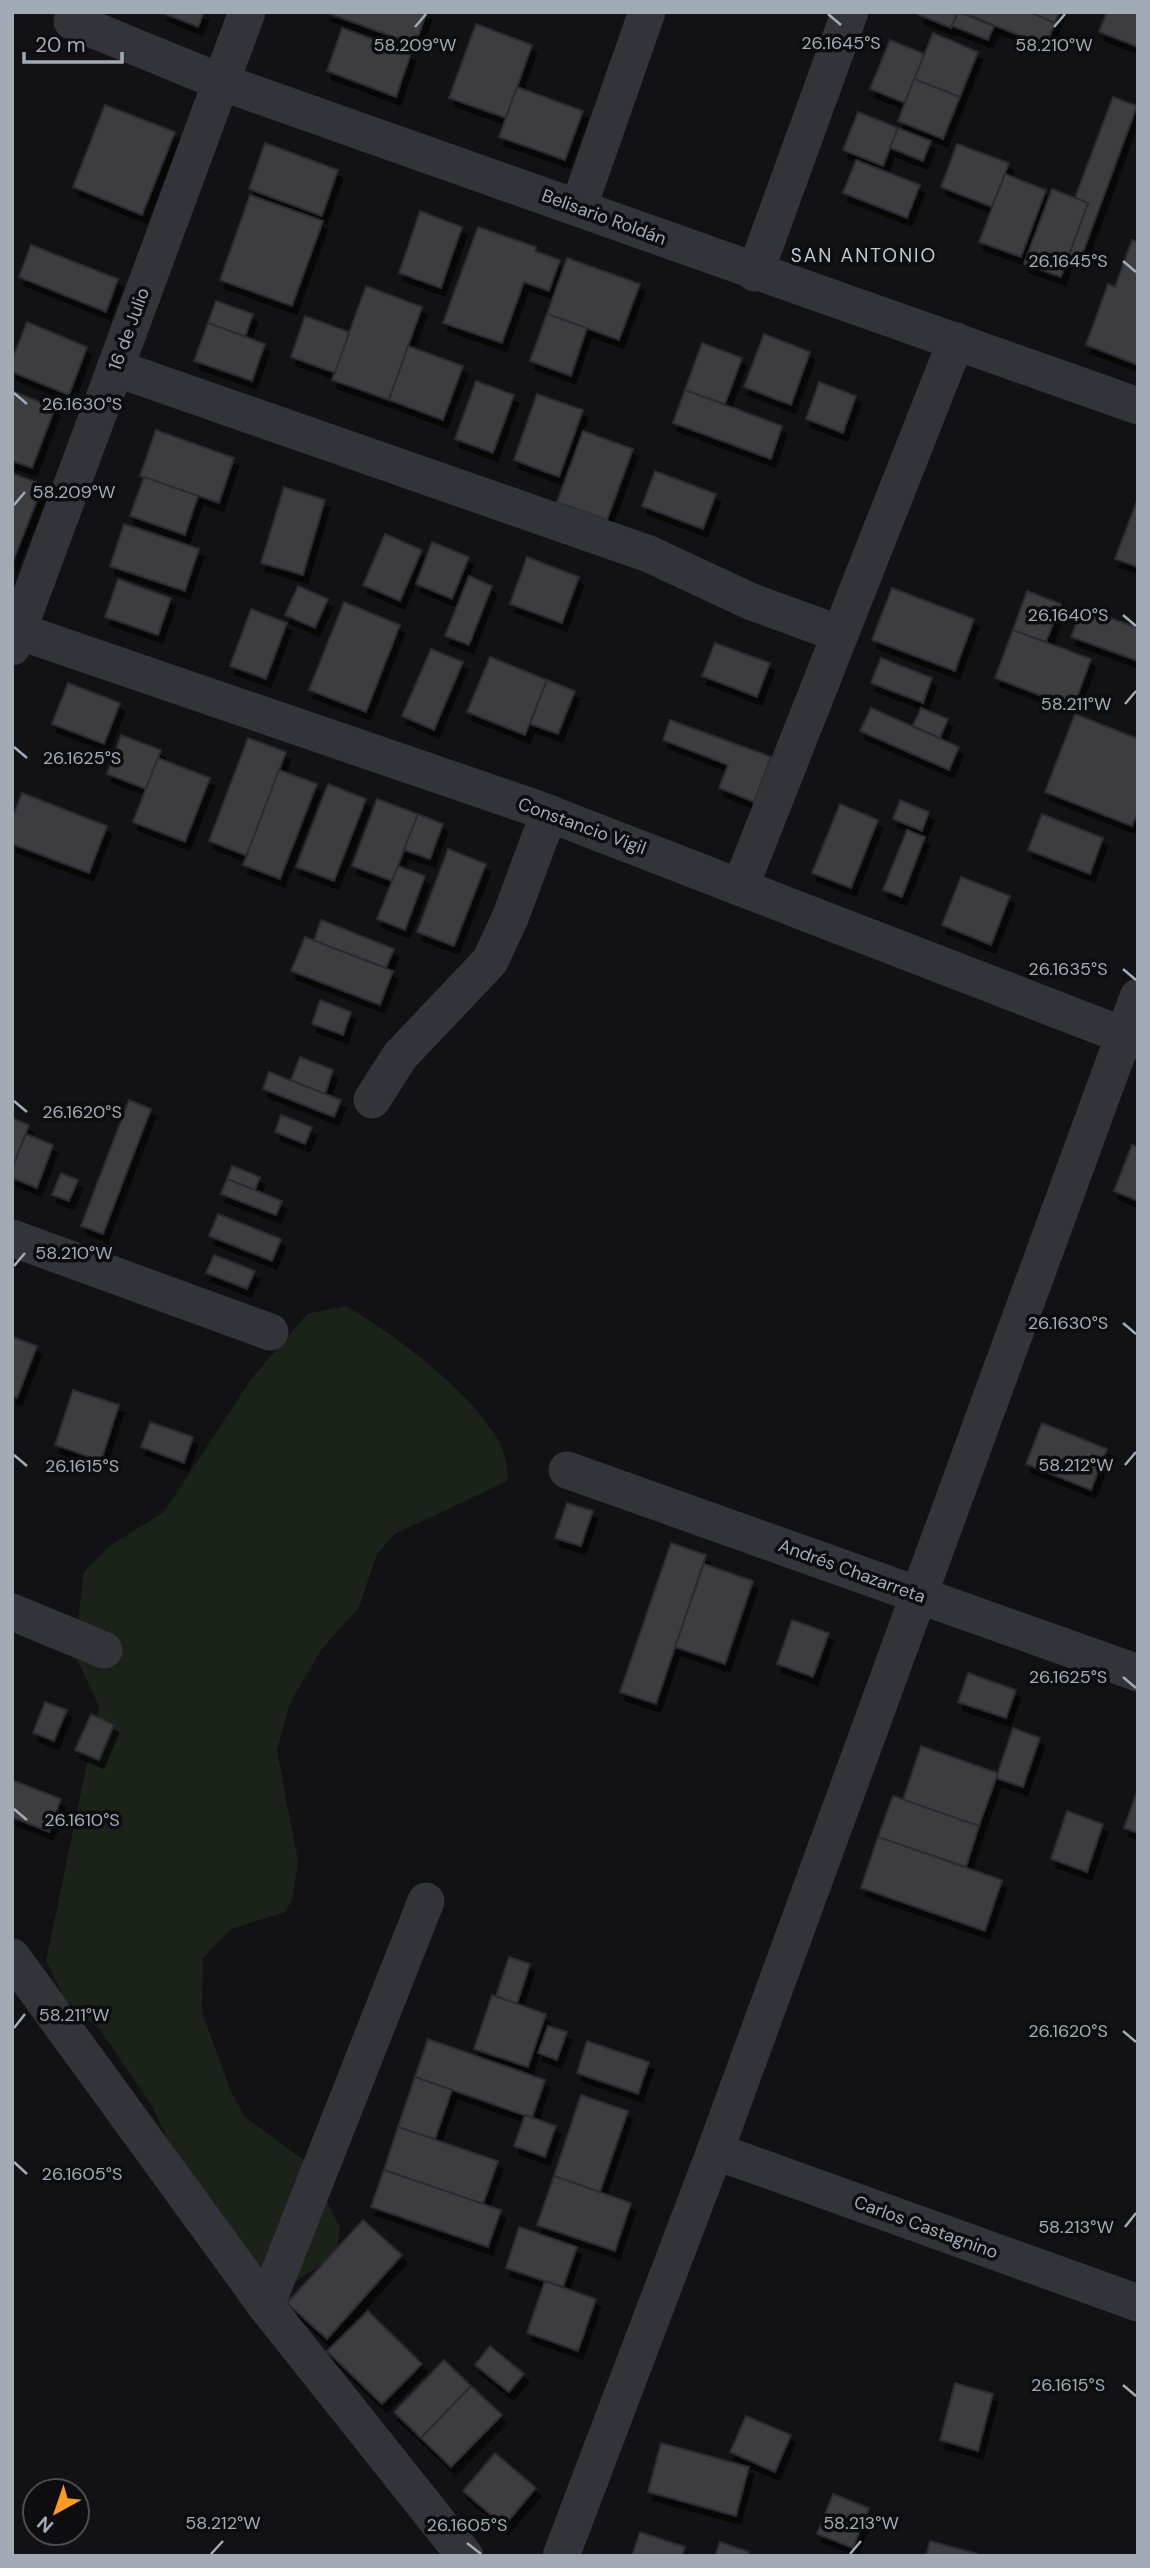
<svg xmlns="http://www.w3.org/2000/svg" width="1150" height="2568" viewBox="0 0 1150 2568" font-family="'DM Sans',sans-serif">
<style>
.green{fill:#1a221a}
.building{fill:#3c3d41;stroke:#2c2c30;stroke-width:2;filter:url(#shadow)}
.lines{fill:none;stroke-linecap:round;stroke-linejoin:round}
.minor{stroke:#333439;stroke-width:37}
.ticks{fill:none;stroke:#a2aab5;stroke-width:2.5}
.labels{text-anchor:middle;stroke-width:7;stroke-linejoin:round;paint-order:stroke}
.street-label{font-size:18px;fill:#a2aab5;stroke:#0d0d0f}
.neighbourhood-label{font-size:19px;letter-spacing:2px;fill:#c3c9d1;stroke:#0d0d0f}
.ticks-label{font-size:18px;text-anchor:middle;fill:#a2aab5;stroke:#0d0d0f;stroke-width:7;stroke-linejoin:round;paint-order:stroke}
</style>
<defs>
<filter id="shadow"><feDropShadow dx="4.5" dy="8" stdDeviation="0" flood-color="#0009"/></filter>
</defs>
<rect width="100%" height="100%" fill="#121214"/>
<path class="green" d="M346,1306C392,1333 519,1421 507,1481L395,1534L377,1554L359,1607L321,1650L290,1703L277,1751L298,1861L292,1900L285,1912L231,1929L203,1958L202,2012L231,2092L245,2117L308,2163L340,2228L336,2254L275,2296L167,2138L153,2107L100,2030L65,1999L46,1961L99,1706L74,1653L84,1572L108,1547L164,1512L252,1378L307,1314Z"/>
<g class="building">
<path d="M161,12H204L198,27Z"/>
<path d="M325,12H427L415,45Z"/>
<path d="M920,12H958L951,28L919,15Z"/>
<path d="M958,12L994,26L988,40L952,26Z"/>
<path d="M961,12H1030L1055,23L1046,46Z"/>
<path d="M1030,12H1059L1055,23Z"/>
<path d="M1107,12H1138V47L1099,32Z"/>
<path d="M476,24L532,45L506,118L449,98Z"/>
<path d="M342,28L411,53L396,97L327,71Z"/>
<path d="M933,33L978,52L960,97L914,79Z"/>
<path d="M890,40L924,54L905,103L870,89Z"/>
<path d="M914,79L960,97L943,139L898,121Z"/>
<path d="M517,87L583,111L565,160L499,137Z"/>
<path d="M1113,97L1137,106L1079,263L1067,259L1088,203L1075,198Z"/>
<path d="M105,105L175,132L142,215L73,187Z"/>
<path d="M858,112L898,128L883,166L843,150Z"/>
<path d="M898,128L931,141L923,161L890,148Z"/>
<path d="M265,143L338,170L322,216L249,189Z"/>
<path d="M957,144L1009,163L992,207L941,187Z"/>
<path d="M856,160L920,185L907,218L843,193Z"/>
<path d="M1005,174L1046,190L1021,257L979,242Z"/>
<path d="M1052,189L1088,203L1061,277L1024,264Z"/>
<path d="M250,195L323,221L292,306L220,280Z"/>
<path d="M420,211L462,227L441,288L399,273Z"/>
<path d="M478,227L536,247L535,251L560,260L549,291L524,282L502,343L443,323Z"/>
<path d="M1132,240L1138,242V365L1086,345L1108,284L1115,287Z"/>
<path d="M31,245L118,279L106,312L19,277Z"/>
<path d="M567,258L640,284L619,340L547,314Z"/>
<path d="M366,286L422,307L389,400L332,380Z"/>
<path d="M216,301L253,314L245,337L208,323Z"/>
<path d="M547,314L587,328L571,376L530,361Z"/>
<path d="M305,316L349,332L335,373L291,357Z"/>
<path d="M27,322L87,347L69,395L12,372V360Z"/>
<path d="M208,323L265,344L252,381L194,361Z"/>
<path d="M764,334L810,352L791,405L744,387Z"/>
<path d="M702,343L742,358L725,404L685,390Z"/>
<path d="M408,346L463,366L443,420L389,400Z"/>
<path d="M476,381L514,395L493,453L455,439Z"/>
<path d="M819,382L856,396L843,433L806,419Z"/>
<path d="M685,390L782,426L771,459L673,423Z"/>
<path d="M12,391L55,408L32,468L12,461Z"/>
<path d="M537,394L583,410L559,477L514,460Z"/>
<path d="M156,430L234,458L219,503L140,476Z"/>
<path d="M583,431L633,449L607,520L557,502Z"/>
<path d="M655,471L716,494L703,529L642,506Z"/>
<path d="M12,473L43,485L12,564Z"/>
<path d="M144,477L198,496L185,535L130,516Z"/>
<path d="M284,487L325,500L303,575L261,563Z"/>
<path d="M1138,498V567L1115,559Z"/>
<path d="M124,524L199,549L185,591L110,566Z"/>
<path d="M385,534L422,550L400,601L363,585Z"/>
<path d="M432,542L469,557L452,599L416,584Z"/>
<path d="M527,557L579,577L562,623L510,604Z"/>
<path d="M469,576L492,586L469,645L445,636Z"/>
<path d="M118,579L171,598L158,635L105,617Z"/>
<path d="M298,586L328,599L315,628L285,615Z"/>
<path d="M892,588L974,619L955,671L872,640Z"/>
<path d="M1027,591L1061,604L1046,642L1013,630Z"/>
<path d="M344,602L400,625L366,712L309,690Z"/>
<path d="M1082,608L1138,628V661L1071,637Z"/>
<path d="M251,609L287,623L266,679L230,666Z"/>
<path d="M1013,630L1091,659L1073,708L995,678Z"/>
<path d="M715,643L770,663L757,697L702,676Z"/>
<path d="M431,649L463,662L434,730L402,716Z"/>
<path d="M490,657L547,680L525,735L467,712Z"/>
<path d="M881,658L932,678L923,703L871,683Z"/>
<path d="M547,680L575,691L558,734L530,724Z"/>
<path d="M68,683L120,703L104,744L52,724Z"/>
<path d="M871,708L959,747L949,770L860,731Z"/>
<path d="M921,708L948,719L940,738L913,726Z"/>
<path d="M1075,714L1138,739V812L1132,826L1045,792Z"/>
<path d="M670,720L771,757L754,802L719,788L728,765L663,740Z"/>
<path d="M121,735L161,750L146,789L107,774Z"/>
<path d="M248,738L286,752L247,856L209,841Z"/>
<path d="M158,758L210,778L185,842L133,822Z"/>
<path d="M279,770L317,784L280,879L243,865Z"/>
<path d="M328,784L366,799L334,881L296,867Z"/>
<path d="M22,793L107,826L89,873L12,844V819Z"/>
<path d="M377,799L418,814L392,881L352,866Z"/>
<path d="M900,800L929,812L922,831L893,819Z"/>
<path d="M840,804L878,820L851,888L812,873Z"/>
<path d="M418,814L443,824L430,859L404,850Z"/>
<path d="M1042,814L1103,838L1090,874L1028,850Z"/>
<path d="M907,830L925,837L902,897L883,890Z"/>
<path d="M448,849L486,864L454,946L417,932Z"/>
<path d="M398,866L425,876L405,930L377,919Z"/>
<path d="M961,877L1010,896L991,945L942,925Z"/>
<path d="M321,920L394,949L386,968L314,941Z"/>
<path d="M305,937L393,971L380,1005L291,971Z"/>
<path d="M320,1000L351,1012L343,1035L312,1024Z"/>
<path d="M300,1057L333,1070L325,1094L291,1080Z"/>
<path d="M269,1072L341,1100L334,1117L263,1089Z"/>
<path d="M129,1100L151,1109L103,1234L81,1226Z"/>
<path d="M281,1115L312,1127L305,1144L275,1132Z"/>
<path d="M12,1118L29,1125L12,1169Z"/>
<path d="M26,1134L53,1145L37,1188L12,1178V1169Z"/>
<path d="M1132,1145L1138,1147V1201L1114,1191Z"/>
<path d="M232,1166L260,1177L255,1190L227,1179Z"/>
<path d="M61,1173L78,1180L69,1201L52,1195Z"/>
<path d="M227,1179L282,1201L276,1215L221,1194Z"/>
<path d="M218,1214L281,1239L272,1261L209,1236Z"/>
<path d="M214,1255L255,1271L247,1289L206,1273Z"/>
<path d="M13,1337L37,1346L17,1398L12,1396Z"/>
<path d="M73,1390L119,1405L101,1461L55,1445Z"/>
<path d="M150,1422L193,1437L184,1463L141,1447Z"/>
<path d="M1042,1423L1107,1449L1091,1490L1026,1464Z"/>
<path d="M567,1503L593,1511L581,1546L555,1538Z"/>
<path d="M671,1543L706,1555L656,1704L620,1692Z"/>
<path d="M704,1564L753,1581L725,1664L675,1647Z"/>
<path d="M792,1620L829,1633L813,1677L777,1664Z"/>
<path d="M968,1673L1016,1690L1006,1718L958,1702Z"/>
<path d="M45,1702L67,1710L54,1741L33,1733Z"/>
<path d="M91,1714L114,1725L99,1760L75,1750Z"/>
<path d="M1013,1728L1040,1738L1023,1787L996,1778Z"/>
<path d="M921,1746L998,1773L979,1826L903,1800Z"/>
<path d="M12,1780L61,1799L49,1832L12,1817Z"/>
<path d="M1138,1789V1833L1124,1828Z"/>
<path d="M893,1796L979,1826L966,1867L878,1837Z"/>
<path d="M1067,1811L1103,1824L1087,1872L1051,1859Z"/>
<path d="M878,1837L1002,1880L985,1931L861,1888Z"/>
<path d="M509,1957L530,1964L517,2004L496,1996Z"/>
<path d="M492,1995L546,2014L528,2067L474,2049Z"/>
<path d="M548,2026L567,2032L557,2060L538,2053Z"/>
<path d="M428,2039L545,2080L532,2118L415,2077Z"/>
<path d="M587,2041L649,2062L638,2094L577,2073Z"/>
<path d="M415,2077L452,2090L435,2139L398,2127Z"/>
<path d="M581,2095L628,2111L600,2192L554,2176Z"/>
<path d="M525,2115L556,2126L545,2157L514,2146Z"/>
<path d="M398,2127L498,2161L483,2204L384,2170Z"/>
<path d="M384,2170L501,2210L488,2247L371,2207Z"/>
<path d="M554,2176L631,2203L615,2251L537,2225Z"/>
<path d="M363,2220L402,2255L327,2339L287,2303Z"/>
<path d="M519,2227L577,2247L563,2287L506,2268Z"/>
<path d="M545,2281L596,2299L578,2351L527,2333Z"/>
<path d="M368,2311L422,2364L382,2404L327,2351Z"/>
<path d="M490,2346L524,2374L509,2392L475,2365Z"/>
<path d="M444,2360L471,2386L421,2438L394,2412Z"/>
<path d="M955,2383L993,2394L978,2451L940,2440Z"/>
<path d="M471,2386L502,2415L451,2467L421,2438Z"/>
<path d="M746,2416L791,2435L775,2472L730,2452Z"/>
<path d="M661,2443L749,2467L736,2516L648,2492Z"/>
<path d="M495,2453L536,2488L504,2526L463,2491Z"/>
<path d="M833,2494L869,2508L853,2548L817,2534Z"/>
<path d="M640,2532L685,2547L682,2556H632Z"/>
<path d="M930,2541L978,2554V2556H926Z"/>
<path d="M720,2542L749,2552L747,2556H715Z"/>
</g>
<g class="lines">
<g class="minor">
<path d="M72,21L221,82L1138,406"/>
<path d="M579,206L647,12"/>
<path d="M755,273L850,12"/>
<path d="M115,368L649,554L752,602L840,634"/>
<path d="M18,631L532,807L1138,1041"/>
<path d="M12,647L247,12"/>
<path d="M741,885L956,341"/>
<path d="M372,1100L400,1056L490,961L510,918L549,813"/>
<path d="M12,1238L270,1332"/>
<path d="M567,1470L1138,1673"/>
<path d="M12,1612L104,1650"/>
<path d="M12,1957L266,2306L465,2556"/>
<path d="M715,2151L1138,2303"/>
<path d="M266,2306L426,1901"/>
<path d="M561,2556L715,2151L1138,997"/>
</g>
</g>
<path class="ticks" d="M828,14L841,25M415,27L426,14M1054,27L1065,14M1123,261L1136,272M14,393L27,404M14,505L25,492M1123,615L1136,626M1125,704L1136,691M14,747L27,758M1123,969L1136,980M14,1101L27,1112M14,1266L25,1253M1123,1323L1136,1334M14,1455L27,1466M1125,1465L1136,1452M1123,1677L1136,1688M14,1809L27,1820M14,2028L25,2014M1123,2031L1136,2042M14,2162L27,2174M1125,2227L1136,2213M1123,2385L1136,2396M467,2543L481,2554M211,2554L223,2541M850,2554L861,2541"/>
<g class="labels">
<g class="street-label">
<text transform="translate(604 217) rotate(20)" y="6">Belisario Roldán</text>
<text transform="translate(129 329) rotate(-70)" y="6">16 de Julio</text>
<text transform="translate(582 826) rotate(20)" y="6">Constancio Vigil</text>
<text transform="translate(852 1571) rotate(20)" y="6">Andrés Chazarreta</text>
<text transform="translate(926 2227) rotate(20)" y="6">Carlos Castagnino</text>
</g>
<g class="neighbourhood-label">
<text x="864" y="262">SAN ANTONIO</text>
</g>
</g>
<g class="ticks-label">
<text x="841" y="49">26.1645°S</text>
<text x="415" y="51">58.209°W</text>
<text x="1054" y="51">58.210°W</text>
<text x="1068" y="267">26.1645°S</text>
<text x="82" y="410">26.1630°S</text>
<text x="74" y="498">58.209°W</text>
<text x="1068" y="621">26.1640°S</text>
<text x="1076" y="710">58.211°W</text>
<text x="82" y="764">26.1625°S</text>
<text x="1068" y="975">26.1635°S</text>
<text x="82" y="1118">26.1620°S</text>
<text x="74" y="1259">58.210°W</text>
<text x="1068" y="1329">26.1630°S</text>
<text x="1076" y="1471">58.212°W</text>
<text x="82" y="1472">26.1615°S</text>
<text x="1068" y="1683">26.1625°S</text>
<text x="82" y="1826">26.1610°S</text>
<text x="74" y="2021">58.211°W</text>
<text x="1068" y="2037">26.1620°S</text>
<text x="82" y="2180">26.1605°S</text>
<text x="1076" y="2233">58.213°W</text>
<text x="1068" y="2391">26.1615°S</text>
<text x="223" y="2529">58.212°W</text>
<text x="861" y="2529">58.213°W</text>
<text x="467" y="2531">26.1605°S</text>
</g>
<rect width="1150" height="2568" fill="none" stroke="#a2aab5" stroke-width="28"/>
<g transform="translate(56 2512) rotate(220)"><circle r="33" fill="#0d0d0f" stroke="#494c51" stroke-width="2"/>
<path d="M0-5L12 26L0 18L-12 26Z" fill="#fe9b1f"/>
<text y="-10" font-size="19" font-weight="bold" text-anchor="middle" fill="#a2aab5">N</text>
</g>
<path d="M24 52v10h98v-10" fill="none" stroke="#a2aab5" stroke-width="3.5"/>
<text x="35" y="52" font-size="21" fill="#a2aab5" stroke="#0d0d0f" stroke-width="5" paint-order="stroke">20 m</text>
</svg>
